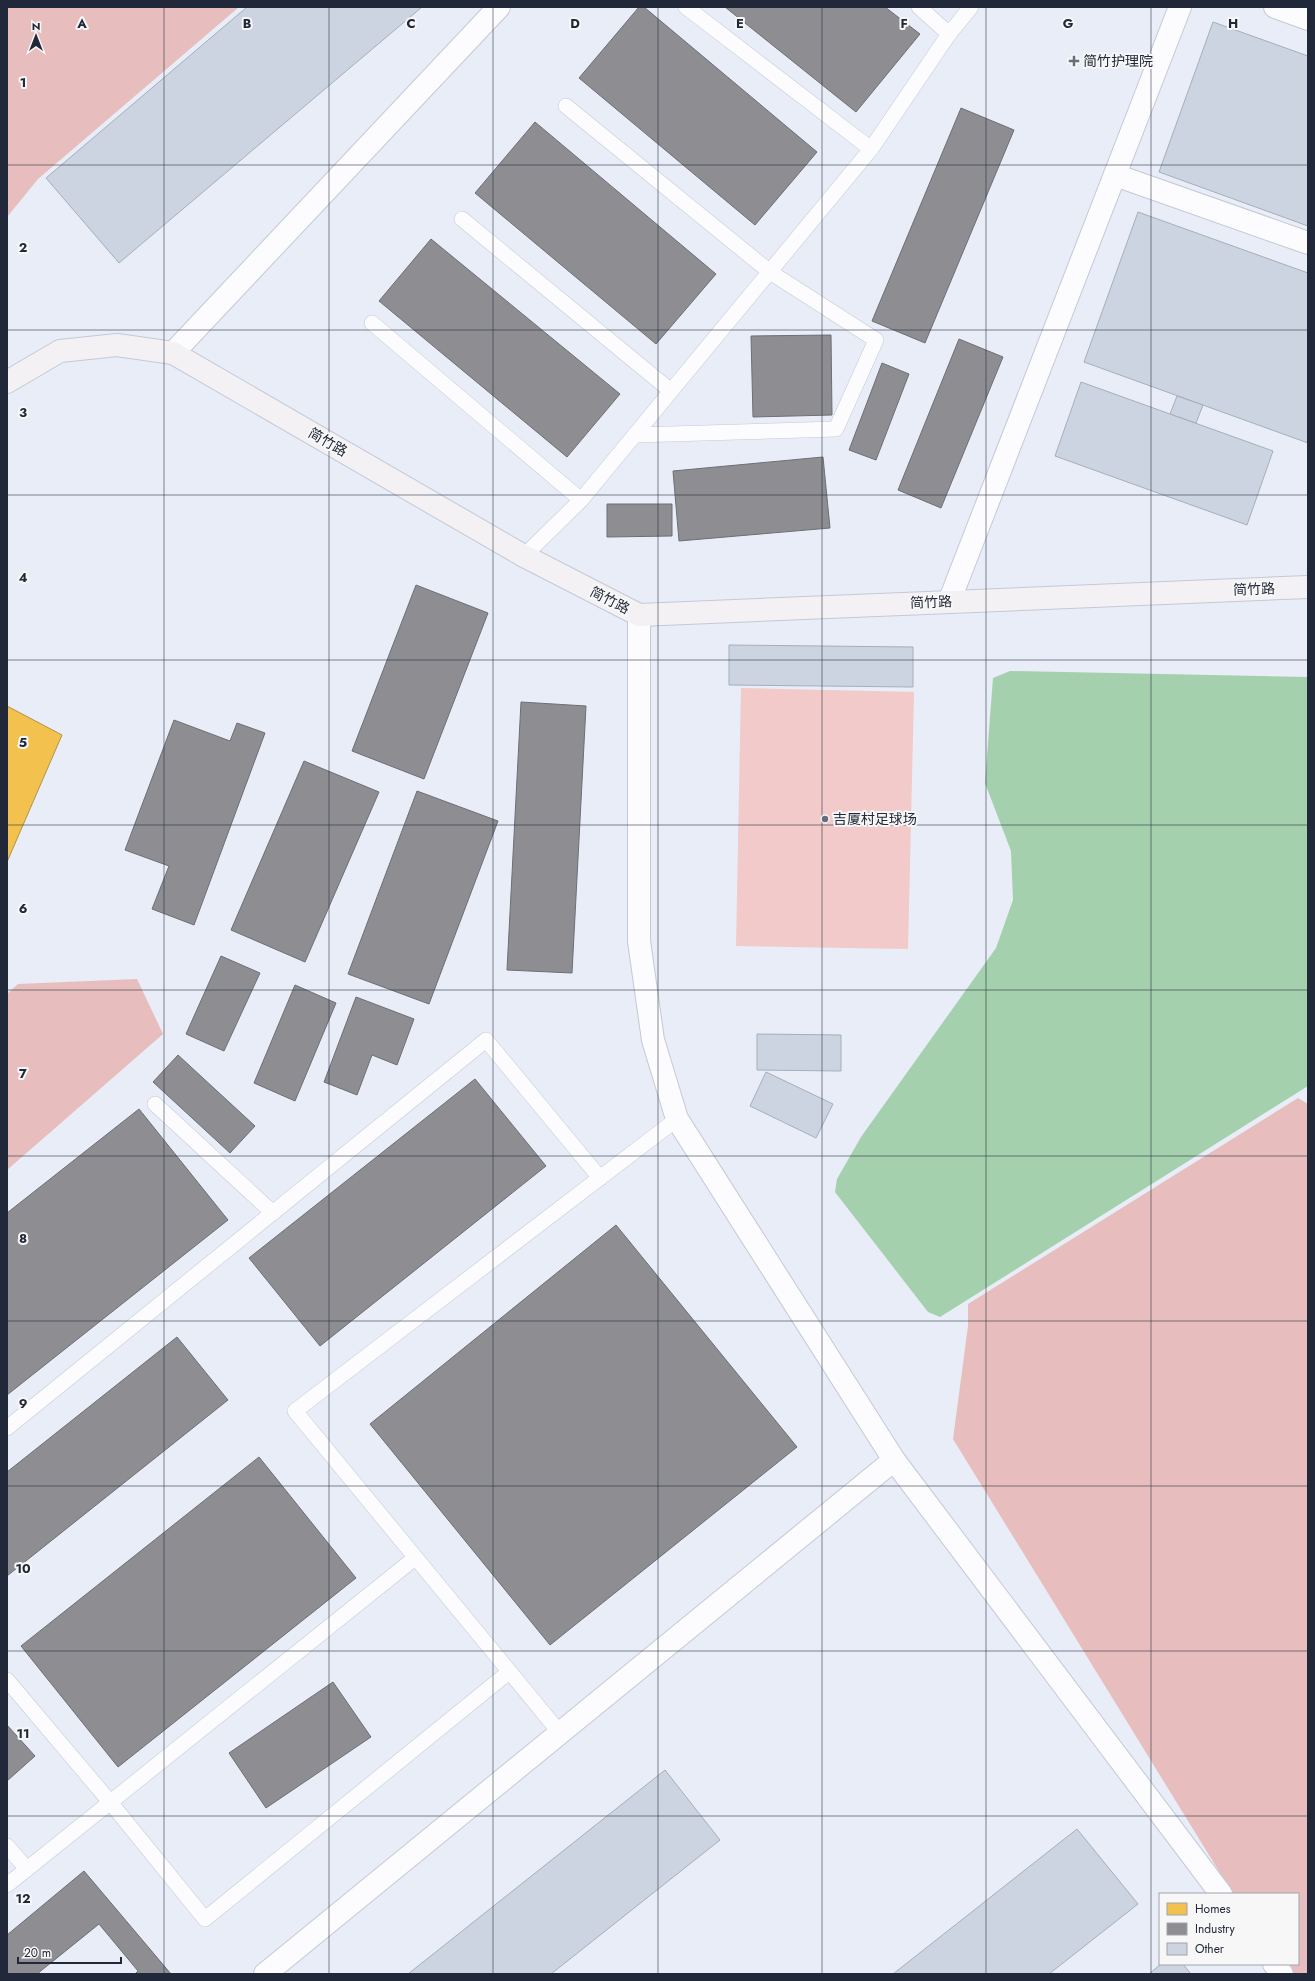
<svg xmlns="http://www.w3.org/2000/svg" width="1315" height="1981" viewBox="0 0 1315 1981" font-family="Jost,'Noto Sans SC',sans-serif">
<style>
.green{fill:#f1cac9}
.forest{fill:#e7bebd}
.water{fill:#a4d0ae}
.homes{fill:#f2c14e;stroke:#b39348}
.industry{fill:#8d8d92;stroke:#6d6f77}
.building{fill:#cbd4e0;stroke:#a5afba}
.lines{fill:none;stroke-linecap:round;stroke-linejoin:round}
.lane-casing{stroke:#c4c9d7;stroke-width:16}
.street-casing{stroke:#c4c9d7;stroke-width:24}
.secondary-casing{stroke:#c4c9d7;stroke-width:24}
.lane{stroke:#fcfcfe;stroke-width:15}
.street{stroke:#fcfcfe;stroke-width:22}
.secondary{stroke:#f4f1f5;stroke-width:22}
.grid{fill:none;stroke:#212839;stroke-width:1;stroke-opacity:0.55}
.poi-dot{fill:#676d7c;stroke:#f7f7f7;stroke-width:1.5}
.labels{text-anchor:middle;stroke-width:4;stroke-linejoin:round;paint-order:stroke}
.poi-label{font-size:14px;fill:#212839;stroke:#f7f7f7;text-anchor:start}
.street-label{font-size:14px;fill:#212839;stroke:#f7f7f7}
.grid-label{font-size:13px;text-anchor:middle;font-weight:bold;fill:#212839;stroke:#f7f7f7;stroke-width:4;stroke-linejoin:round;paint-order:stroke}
</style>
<rect width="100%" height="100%" fill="#e8edf7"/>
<path class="green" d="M741,688L914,692L908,949L736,946Z"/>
<g class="forest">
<path d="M7,7H239L38,179L7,217Z"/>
<path d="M137,979L163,1034L7,1170V994L18,984Z"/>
<path d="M1298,1098L1308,1104V1974H1282L1276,1964H1298V1894H1233L953,1439L968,1326V1304Z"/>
</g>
<path class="water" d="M1010,671L1308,677V1086L940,1317L928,1312L835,1192L837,1179L861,1137L996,948L1013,900L1011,851L985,783L993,678Z"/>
<path class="homes" d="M7,706L62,735L7,862Z"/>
<g class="industry">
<path d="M639,7H644L817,152L755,225L579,78Z"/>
<path d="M725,7H885L920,34L856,112Z"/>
<path d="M961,108L1014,130L925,343L872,321Z"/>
<path d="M535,122L716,274L656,344L475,193Z"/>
<path d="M431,239L620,394L567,457L379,301Z"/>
<path d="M831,335L832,415L753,417L751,336Z"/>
<path d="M959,339L1003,357L941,508L898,490Z"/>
<path d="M882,363L909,374L876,460L849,450Z"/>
<path d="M823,457L830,528L679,541L673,471Z"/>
<path d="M607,504H672V536L607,537Z"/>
<path d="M416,585L488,613L424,779L352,751Z"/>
<path d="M521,702L586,706L572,973L507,970Z"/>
<path d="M174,720L230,741L237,723L265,733L194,925L152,909L169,866L125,850Z"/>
<path d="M304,761L379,792L305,962L231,930Z"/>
<path d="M417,791L498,821L429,1004L348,974Z"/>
<path d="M221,956L260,973L224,1051L186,1034Z"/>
<path d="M295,985L336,1003L295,1101L254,1083Z"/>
<path d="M356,997L414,1019L397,1065L372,1055L357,1095L324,1082Z"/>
<path d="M178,1055L255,1126L230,1153L153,1082Z"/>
<path d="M475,1079L546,1166L320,1346L249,1258Z"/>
<path d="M139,1109L228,1220L7,1395V1213Z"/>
<path d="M616,1225L797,1447L550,1645L370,1424Z"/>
<path d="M177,1337L228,1400L7,1576V1472Z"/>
<path d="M259,1457L356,1578L118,1767L21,1646Z"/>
<path d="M333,1682L371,1737L266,1808L229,1753Z"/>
<path d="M7,1725L35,1756L7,1781Z"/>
<path d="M84,1871L171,1974H135L138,1971L99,1924L37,1974H7V1935Z"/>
</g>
<g class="building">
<path d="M247,7H422L119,263L46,178Z"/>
<path d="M1213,22L1308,56V226L1159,172Z"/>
<path d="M1138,212L1308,273V443L1084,362Z"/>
<path d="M1081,382L1273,451L1247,525L1055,456Z"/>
<path d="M1177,396L1203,405L1196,423L1170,414Z"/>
<path d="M729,645L913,647V687L729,685Z"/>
<path d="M757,1034L841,1035V1071L757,1070Z"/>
<path d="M766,1072L833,1104L816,1138L750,1106Z"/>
<path d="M665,1770L720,1840L551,1974H408Z"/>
<path d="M1077,1829L1138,1904L1049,1974H893Z"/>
<path d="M1161,1964H1183L1191,1974H1149Z"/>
</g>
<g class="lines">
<defs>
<g id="lane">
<path d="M686,7L871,149"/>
<path d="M949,34L971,7"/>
<path d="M566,106L770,272L876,340L836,429L635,435"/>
<path d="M462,219L671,391"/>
<path d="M372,323L581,500"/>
<path d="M524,556L581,500L871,149L949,34L919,7"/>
<path d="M155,1104L273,1213"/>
<path d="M7,1428L486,1040L600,1178"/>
<path d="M7,1680L110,1802L205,1919L509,1672"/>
<path d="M560,1733L295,1411L677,1119"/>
<path d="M7,1846L27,1869"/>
<path d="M7,1885L415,1558"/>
</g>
<g id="street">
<path d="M1275,7L1308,19"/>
<path d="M1115,175L1308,243"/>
<path d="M173,353L499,7"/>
<path d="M949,602L1180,7"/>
<path d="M894,1460L1221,1894"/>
<path d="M1274,1964L1282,1974"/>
<path d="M265,1974L894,1460L677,1119L653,1040L639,941V615"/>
</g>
<path id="secondary" d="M7,382L60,351L117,345L173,353L524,556L639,615L1308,587"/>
</defs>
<use href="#lane" class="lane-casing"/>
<use href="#street" class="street-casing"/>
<use href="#secondary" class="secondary-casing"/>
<use href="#lane" class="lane"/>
<use href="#street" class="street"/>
<use href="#secondary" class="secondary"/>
</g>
<path class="grid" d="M164,7V1974M329,7V1974M493,7V1974M658,7V1974M822,7V1974M986,7V1974M1151,7V1974M7,165H1308M7,330H1308M7,495H1308M7,660H1308M7,825H1308M7,990H1308M7,1156H1308M7,1321H1308M7,1486H1308M7,1651H1308M7,1816H1308"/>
<g class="poi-dot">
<path d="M1072 55h4v4h4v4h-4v4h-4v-4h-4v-4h4z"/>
<circle cx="825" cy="819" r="4"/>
</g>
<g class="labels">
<g class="poi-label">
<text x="1083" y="66">简竹护理院</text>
<text x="833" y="824">吉厦村足球场</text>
</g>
<g class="street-label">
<text transform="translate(328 442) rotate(30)" y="5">简竹路</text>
<text transform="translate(1254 589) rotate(-2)" y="5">简竹路</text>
<text transform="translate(610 600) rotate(27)" y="5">简竹路</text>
<text transform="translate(931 602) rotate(-2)" y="5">简竹路</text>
</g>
</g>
<g class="grid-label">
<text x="82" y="28">A</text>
<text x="247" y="28">B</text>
<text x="411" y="28">C</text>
<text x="575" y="28">D</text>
<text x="740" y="28">E</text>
<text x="904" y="28">F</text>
<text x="1068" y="28">G</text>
<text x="1233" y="28">H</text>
<text x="23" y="87">1</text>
<text x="23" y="252">2</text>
<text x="23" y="417">3</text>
<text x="23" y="582">4</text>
<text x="23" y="747">5</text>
<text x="23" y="913">6</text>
<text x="23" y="1078">7</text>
<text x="23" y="1243">8</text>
<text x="23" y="1408">9</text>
<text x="23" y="1573">10</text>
<text x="23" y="1738">11</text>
<text x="23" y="1903">12</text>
</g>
<rect width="1315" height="1981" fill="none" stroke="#212839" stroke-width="16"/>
<rect x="1159" y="1893" width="140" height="72" fill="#f7f7f7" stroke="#a1a4ab"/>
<rect x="1167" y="1903" width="20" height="12" fill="#f2c14e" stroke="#a1a4ab"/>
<text x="1195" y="1913" font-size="12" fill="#212839">Homes</text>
<rect x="1167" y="1923" width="20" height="12" fill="#8d8d92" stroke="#a1a4ab"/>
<text x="1195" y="1933" font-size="12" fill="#212839">Industry</text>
<rect x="1167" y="1943" width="20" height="12" fill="#cbd4e0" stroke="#a1a4ab"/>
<text x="1195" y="1953" font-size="12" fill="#212839">Other</text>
<g transform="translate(36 36)" stroke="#f7f7f7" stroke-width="3" paint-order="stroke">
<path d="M0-3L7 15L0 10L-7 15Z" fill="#212839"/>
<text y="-6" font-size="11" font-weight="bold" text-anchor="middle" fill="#212839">N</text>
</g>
<path d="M18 1957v6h103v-6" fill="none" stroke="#212839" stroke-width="2"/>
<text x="24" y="1957" font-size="12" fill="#212839" stroke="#f7f7f7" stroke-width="3" paint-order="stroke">20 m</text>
</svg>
